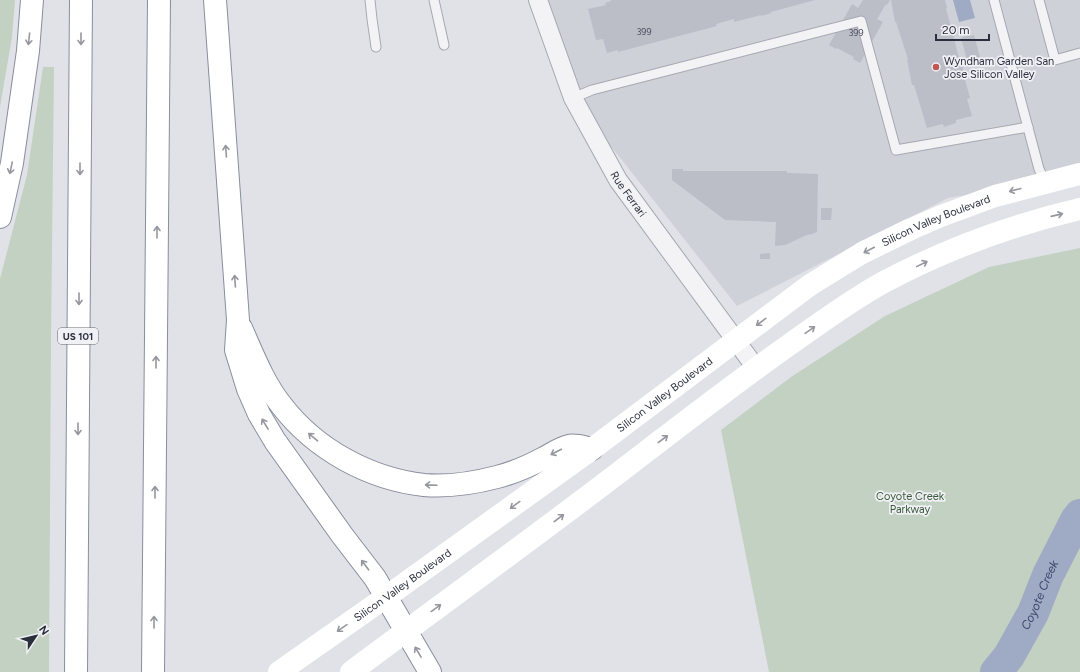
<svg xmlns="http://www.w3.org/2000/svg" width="1080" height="672" viewBox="0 0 1080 672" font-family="Figtree,sans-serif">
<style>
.built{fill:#cfd1d9}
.green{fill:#c3d1c2}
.water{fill:#9faac4}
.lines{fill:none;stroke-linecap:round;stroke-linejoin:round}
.river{stroke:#9faac4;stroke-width:32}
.building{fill:#bbbdc7}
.lane-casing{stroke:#a6a8b1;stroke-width:11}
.street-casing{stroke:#a6a8b1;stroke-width:20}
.highway-casing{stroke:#898d9d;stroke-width:24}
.lane{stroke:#f3f3f6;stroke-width:9}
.street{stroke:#f3f3f6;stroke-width:18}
.secondary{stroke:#fff;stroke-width:22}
.highway{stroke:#fff;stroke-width:22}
.oneway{stroke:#95969e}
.poi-dot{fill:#c05753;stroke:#f0f1f5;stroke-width:1.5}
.labels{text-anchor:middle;stroke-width:3.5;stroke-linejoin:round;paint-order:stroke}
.number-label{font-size:9px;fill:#4f5260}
.shield{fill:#f0f1f5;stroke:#666874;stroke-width:1}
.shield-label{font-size:10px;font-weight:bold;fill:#2b2e3d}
.poi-label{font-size:11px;fill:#2b2e3d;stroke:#f0f1f5;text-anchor:start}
.street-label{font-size:11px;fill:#2b2e3d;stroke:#f0f1f5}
.park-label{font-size:11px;fill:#39583a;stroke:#f0f1f5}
.water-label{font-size:12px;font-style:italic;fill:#39476d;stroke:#f0f1f5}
</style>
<rect width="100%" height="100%" fill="#e0e2e8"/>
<path class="built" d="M538,0H1080V169L1045,182L948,198L737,306L573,98Z"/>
<g class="green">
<path d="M0,0H15L12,37L0,107Z"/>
<path d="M43,67H54L51,340L49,672H0V279L27,175Z"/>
<path d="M1080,248V672H769L721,430L791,377L885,316L989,267Z"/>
</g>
<path class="water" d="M953,0H970L975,18L959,22Z"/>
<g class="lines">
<path class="river" id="s1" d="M996,672L1009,656L1033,613L1048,575L1076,520L1080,515"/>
</g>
<g class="building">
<path d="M611,0H815L771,12V13L761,16V15L734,22V19L716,24L717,26L618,52V50L607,53L603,39L596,40L588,9L606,5L605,3L611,1Z"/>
<path d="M863,0H890L887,5L886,4L877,19L883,22L860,63L853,59L854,57L837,48L836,49L829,45L852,4L858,8Z"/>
<path d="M891,0H945L947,8H946L960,62H961L964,72H963L970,98L967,99L972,116L956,120V123L944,127L943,124L927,128L914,85H912L907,59H908L896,22H895Z"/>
<path d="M970,34L971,36L974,35L980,57L967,60L961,38Z"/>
<path d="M672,169H683V171H787V173L818,174L817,232L809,235V234L785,245L775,246L776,222L725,220L672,180Z"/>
<path d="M821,208H832L831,220H821Z"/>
<path d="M770,253V259H760V254Z"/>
</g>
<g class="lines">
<defs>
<g id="lane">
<path d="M370,0L372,19L376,47"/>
<path d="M434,0L444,45"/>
<path d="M994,0L1039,169L1045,182"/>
<path d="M1039,0L1055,60L1080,53"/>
<path d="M573,98L592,90L861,21L896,150L1028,127"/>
</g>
<g id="street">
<path id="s2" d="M538,0L573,98L618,180L756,368"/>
</g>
<g id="highway">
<path d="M215,0L238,320L236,350L248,389L259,414L275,441L342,535L375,578L430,672"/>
<path d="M0,217L12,163L28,51L32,0"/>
<path d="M241,328C253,355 264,384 282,406C316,450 370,479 424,485C448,487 474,483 497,477C513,473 529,466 544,458C552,454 560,448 569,446C575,444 586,448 592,449"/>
<path d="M76,672L81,0"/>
<path d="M153,672L159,0"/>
</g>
</defs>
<use href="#lane" class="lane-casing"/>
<use href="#street" class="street-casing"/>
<use href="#highway" class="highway-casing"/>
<use href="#lane" class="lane"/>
<use href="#street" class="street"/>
<g class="secondary">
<path id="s3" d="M279,672L386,597L592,449L810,285L862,253L911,229L941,216L995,196L1080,174"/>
<path d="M351,672C441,605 532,539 621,471C677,428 732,385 789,345C820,323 851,300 884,282C946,249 1012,225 1080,209"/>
</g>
<use href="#highway" class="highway"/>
</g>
<defs><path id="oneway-shaft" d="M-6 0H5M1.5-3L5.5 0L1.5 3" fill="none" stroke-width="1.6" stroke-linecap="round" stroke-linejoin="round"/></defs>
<g class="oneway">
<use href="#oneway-shaft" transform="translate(29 39) rotate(96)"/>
<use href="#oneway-shaft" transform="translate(81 39) rotate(90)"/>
<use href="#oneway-shaft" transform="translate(226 151) rotate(-94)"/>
<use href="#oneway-shaft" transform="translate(11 168) rotate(102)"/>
<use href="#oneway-shaft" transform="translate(80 169) rotate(90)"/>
<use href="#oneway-shaft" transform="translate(1015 190) rotate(165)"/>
<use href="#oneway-shaft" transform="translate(1057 215) rotate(-13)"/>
<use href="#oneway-shaft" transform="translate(157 232) rotate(-90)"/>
<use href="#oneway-shaft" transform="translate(869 250) rotate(153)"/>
<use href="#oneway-shaft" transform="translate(922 264) rotate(-26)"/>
<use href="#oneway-shaft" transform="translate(235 281) rotate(-94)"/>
<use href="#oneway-shaft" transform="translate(79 299) rotate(90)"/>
<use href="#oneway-shaft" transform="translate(761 322) rotate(143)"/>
<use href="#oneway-shaft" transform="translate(810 330) rotate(-35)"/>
<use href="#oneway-shaft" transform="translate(156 362) rotate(-90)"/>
<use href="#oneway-shaft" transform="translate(265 424) rotate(-121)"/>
<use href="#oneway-shaft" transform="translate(78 429) rotate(90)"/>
<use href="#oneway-shaft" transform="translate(313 437) rotate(-140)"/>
<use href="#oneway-shaft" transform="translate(663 439) rotate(-37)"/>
<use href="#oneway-shaft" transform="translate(556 452) rotate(153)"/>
<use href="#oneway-shaft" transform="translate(431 485) rotate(-178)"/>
<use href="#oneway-shaft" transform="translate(155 492) rotate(-90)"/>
<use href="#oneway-shaft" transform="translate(515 505) rotate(144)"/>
<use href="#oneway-shaft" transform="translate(559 518) rotate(-37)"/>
<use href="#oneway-shaft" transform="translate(365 565) rotate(-127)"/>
<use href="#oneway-shaft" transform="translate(436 608) rotate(-36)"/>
<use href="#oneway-shaft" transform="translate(154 622) rotate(-90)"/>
<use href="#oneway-shaft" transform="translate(342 628) rotate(145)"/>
<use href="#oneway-shaft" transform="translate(418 652) rotate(-121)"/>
</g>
<circle class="poi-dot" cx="936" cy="67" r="4"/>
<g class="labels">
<g class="number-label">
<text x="644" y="35">399</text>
<text x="856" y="36">399</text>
</g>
<rect class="shield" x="58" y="328" width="40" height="16" rx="3"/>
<g class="shield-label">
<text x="78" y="340">US 101</text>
</g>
<g class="poi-label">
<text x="944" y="65">Wyndham Garden San<tspan x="944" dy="13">Jose Silicon Valley</tspan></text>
</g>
<g class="street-label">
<text dy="4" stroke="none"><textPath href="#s2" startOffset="215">Rue Ferrari</textPath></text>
<text dy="4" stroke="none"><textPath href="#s3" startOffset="799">Silicon Valley Boulevard</textPath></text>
<text dy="4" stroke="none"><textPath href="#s3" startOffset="475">Silicon Valley Boulevard</textPath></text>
<text dy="4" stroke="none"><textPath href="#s3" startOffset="151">Silicon Valley Boulevard</textPath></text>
</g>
<g class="park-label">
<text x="910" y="500">Coyote Creek<tspan x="910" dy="13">Parkway</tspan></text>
</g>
<g class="water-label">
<text dy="4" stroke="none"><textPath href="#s1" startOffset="89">Coyote Creek</textPath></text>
</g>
</g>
<g transform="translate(36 636) rotate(55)" stroke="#f0f1f5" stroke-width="3" paint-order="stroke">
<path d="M0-3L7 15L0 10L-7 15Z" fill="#2b2e3d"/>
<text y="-6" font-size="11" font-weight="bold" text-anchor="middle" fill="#2b2e3d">N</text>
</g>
<path d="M936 34v6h53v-6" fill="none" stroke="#2b2e3d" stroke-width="2"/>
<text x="942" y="34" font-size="12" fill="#2b2e3d" stroke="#f0f1f5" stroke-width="3" paint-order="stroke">20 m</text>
</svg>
